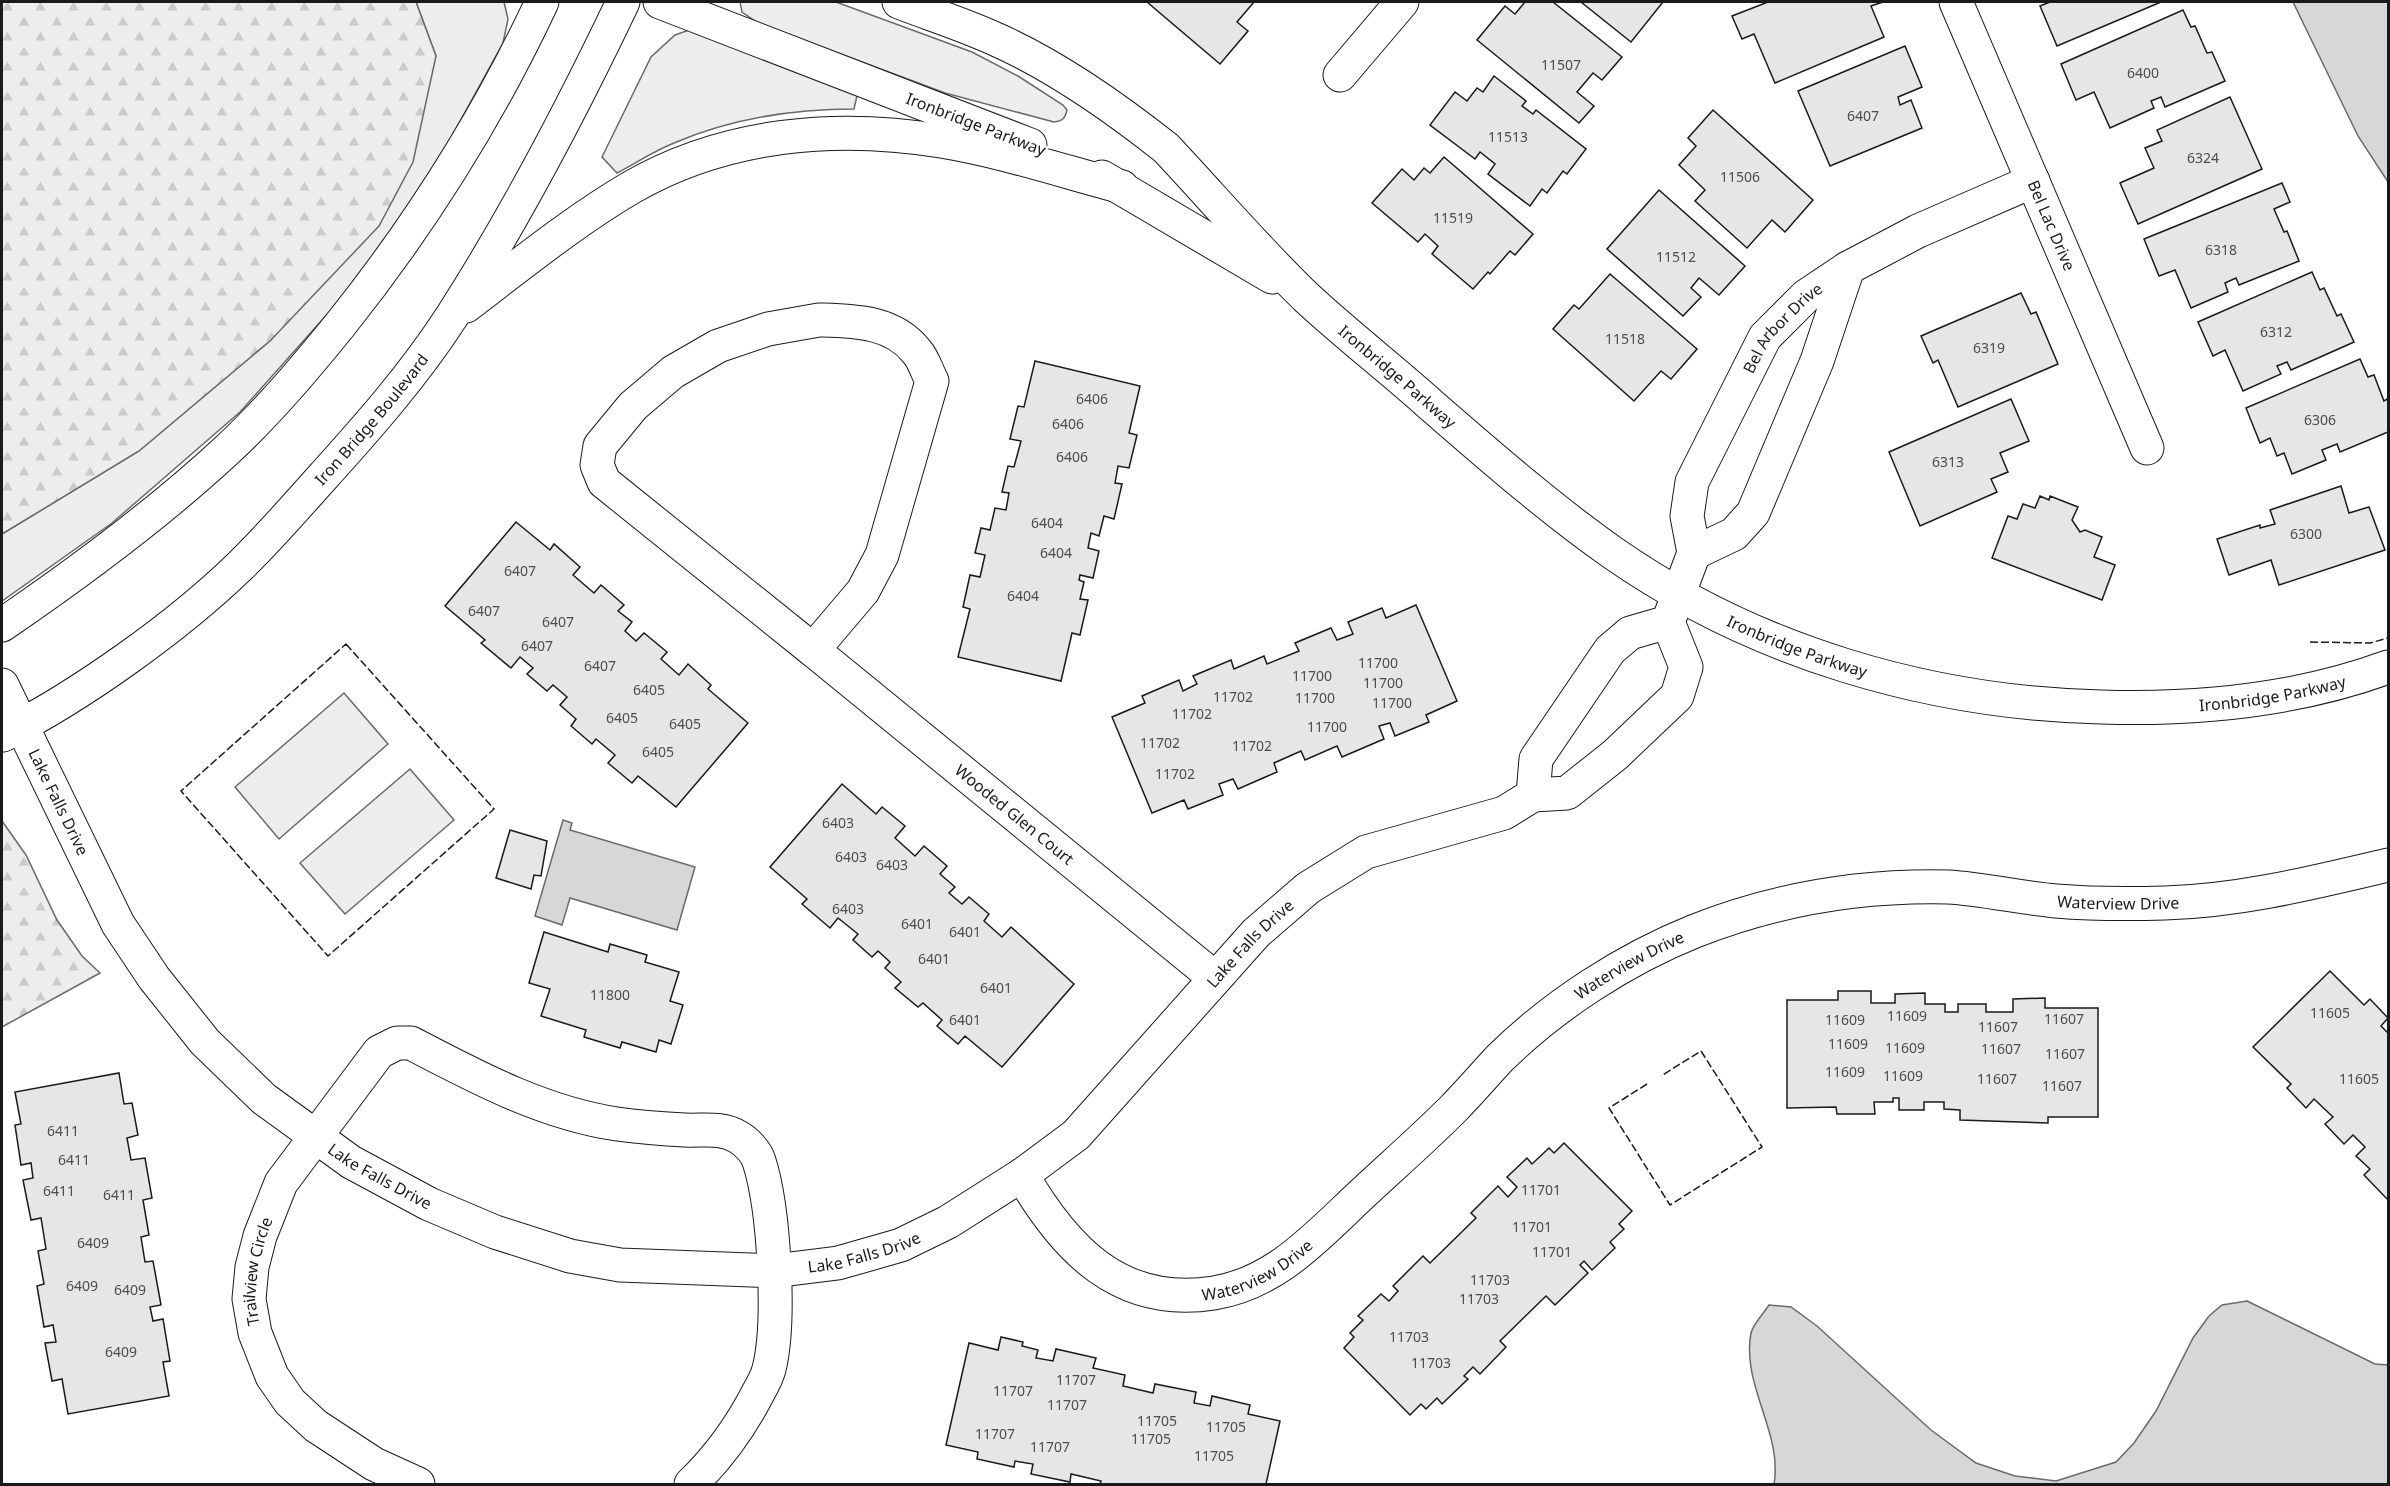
<svg xmlns="http://www.w3.org/2000/svg" width="2390" height="1486" viewBox="0 0 2390 1486" font-family="'Noto Sans',sans-serif">
<style>
.grass{fill:#ededed;stroke:#6a6a6a;stroke-width:1.5}
.forest{fill:url(#forest-firs);stroke:#6a6a6a;stroke-width:1.5}
.water{fill:#d7d7d7;stroke:#6a6a6a;stroke-width:1.5}
.building{fill:#e6e6e6;stroke:#1a1a1a;stroke-width:1.5}
.lines{fill:none;stroke-linecap:round;stroke-linejoin:round}
.minor-casing{stroke:#1a1a1a;stroke-width:35}
.minor{stroke:#fff;stroke-width:33}
.fence{stroke:#1a1a1a;stroke-width:1.5;stroke-dasharray:8 3;stroke-linecap:butt}
.labels{text-anchor:middle;stroke-width:4.5;stroke-linejoin:round;paint-order:stroke}
.number-label{font-size:14px;fill:#4d4d4d}
.street-label{font-size:16px;fill:#1a1a1a;stroke:#fff}
</style>
<defs>
<pattern id="forest-firs" width="22" height="20" patternUnits="userSpaceOnUse" patternTransform="scale(1.5)"><rect width="22" height="20" fill="#ededed"/><path d="M5 1l3.5 6h-7zM16 11l3.5 6h-7z" fill="#cbcbcb"/></pattern>
</defs>
<rect width="100%" height="100%" fill="#fff"/>
<g class="grass">
<path d="M416,2H504L508,19L503,43L431,174L347,292L240,412L112,523L2,601V534L139,451L271,340L436,56Z"/>
<path d="M740,2H836L972,52L1018,76L1063,105L1067,110C1065,119 1062,121 1054,122L945,93L758,23L742,12Z"/>
<path d="M689,30L859,87L854,109C794,109 730,119 674,143C654,151 636,163 617,173L602,157L651,57L675,35Z"/>
<path d="M344,693L388,744L279,839L235,787Z"/>
<path d="M410,769L454,820L345,914L300,863Z"/>
</g>
<g class="forest">
<path d="M2,2H416L436,56L413,162L379,226L271,340L139,451L2,534Z"/>
<path d="M2,821L26,855L57,920L82,956L100,973L2,1027Z"/>
</g>
<g class="water">
<path d="M2293,2H2388V182L2358,136Z"/>
<path d="M563,820L572,823L570,830L695,867L677,930L570,898L562,925L535,916Z"/>
<path d="M2247,1301L2375,1364L2388,1365V1484H1774C1783,1433 1741,1385 1751,1333C1753,1324 1764,1313 1769,1305L1791,1307L1817,1326L1931,1430L1976,1463L2015,1476L2056,1481L2116,1462L2134,1443L2156,1411L2193,1338L2209,1316L2222,1305Z"/>
</g>
<g class="building">
<path d="M1147,2H1254L1237,22L1248,31L1220,64Z"/>
<path d="M1525,2H1553L1622,57L1602,80L1593,73L1577,92L1594,106L1579,123L1477,40L1505,6L1515,14Z"/>
<path d="M1581,2H1663L1631,42Z"/>
<path d="M1768,2H1883L1871,6L1884,37L1775,83L1754,34L1742,39L1732,16Z"/>
<path d="M2050,2H2161L2057,46L2040,6Z"/>
<path d="M2183,10L2191,27L2195,26L2207,53L2212,52L2225,81L2165,107L2161,97L2151,101L2154,108L2110,128L2094,92L2076,100L2061,64Z"/>
<path d="M1905,46L1922,87L1898,97L1900,105L1911,100L1922,128L1830,166L1798,91Z"/>
<path d="M1494,76L1526,101L1522,106L1533,114L1536,110L1586,149L1567,174L1563,171L1547,193L1542,189L1530,206L1488,174L1495,164L1480,152L1475,159L1430,125L1455,92L1467,101L1477,88L1483,92Z"/>
<path d="M2230,97L2262,169L2138,224L2120,183L2154,168L2145,148L2162,141L2157,130Z"/>
<path d="M1713,110L1813,200L1785,232L1772,220L1747,248L1695,201L1705,190L1679,165L1696,146L1688,138Z"/>
<path d="M1444,157L1533,234L1515,255L1510,251L1490,274L1488,272L1473,289L1432,254L1438,246L1425,234L1418,242L1372,203L1402,169L1414,180L1424,168L1430,173Z"/>
<path d="M2282,183L2290,202L2274,209L2284,232L2287,231L2299,261L2239,285L2236,278L2225,283L2228,292L2191,308L2175,270L2159,276L2144,239Z"/>
<path d="M1659,190L1745,266L1719,295L1699,278L1691,288L1701,297L1683,316L1607,249Z"/>
<path d="M2312,272L2320,290L2324,288L2337,316L2341,314L2354,342L2291,370L2287,362L2277,366L2281,374L2243,391L2225,350L2213,356L2198,322Z"/>
<path d="M1610,274L1697,349L1671,379L1661,371L1634,401L1553,329L1574,305L1579,309Z"/>
<path d="M2021,293L2031,314L2036,312L2058,364L1958,407L1938,360L1933,363L1921,336Z"/>
<path d="M2360,359L2368,377L2374,375L2384,401L2387,399L2388,402V432L2340,452L2337,444L2322,450L2326,460L2292,474L2284,453L2277,456L2270,438L2260,443L2246,408Z"/>
<path d="M1035,361L1140,386L1129,433L1137,435L1129,468L1118,466L1115,483L1122,484L1114,519L1104,516L1099,536L1091,533L1088,548L1099,551L1093,578L1080,575L1079,580L1084,582L1080,599L1088,600L1080,635L1072,633L1061,681L958,657L970,609L963,607L970,575L980,577L985,555L975,553L981,528L990,530L995,508L1006,510L1009,493L1002,492L1008,466L1014,467L1021,441L1010,439L1018,406L1024,407Z"/>
<path d="M2011,399L2029,441L2000,453L2008,472L1991,479L1997,492L1920,526L1889,452Z"/>
<path d="M2341,486L2349,513L2369,507L2385,550L2279,585L2271,560L2229,575L2217,539L2260,525V528L2275,524L2270,510Z"/>
<path d="M2040,496L2049,500L2050,496L2078,507L2072,520L2080,532L2085,530L2102,537L2094,557L2115,565L2102,600L1992,558L2008,516L2017,519L2023,504L2035,508Z"/>
<path d="M516,522L550,550L554,544L580,567L573,575L594,593L601,585L624,605L618,611L632,622L625,631L636,641L644,633L667,652L661,659L679,675L688,664L711,685L708,689L748,723L676,807L638,776L632,783L608,763L615,755L596,739L592,744L571,726L576,719L560,705L567,697L553,685L547,691L527,674L533,668L520,657L511,668L481,643L485,640L445,606Z"/>
<path d="M1416,605L1457,701L1426,715L1429,722L1395,736L1390,723L1379,726L1384,739L1342,757L1337,746L1305,760L1301,751L1274,763L1277,772L1238,789L1233,779L1219,784L1223,795L1188,809L1184,800L1152,813L1112,717L1145,703L1142,696L1179,680L1183,691L1197,684L1193,676L1231,660L1234,669L1264,656L1267,664L1299,651L1295,643L1331,628L1337,640L1353,634L1348,622L1382,608L1386,618Z"/>
<path d="M842,784L876,814L882,807L905,826L895,838L915,856L924,846L947,866L940,874L955,887L949,893L962,904L969,897L989,914L984,921L1002,937L1011,927L1074,984L1002,1067L965,1036L958,1044L937,1026L942,1020L923,1003L918,1007L895,988L901,982L885,968L890,962L878,951L872,957L853,940L858,934L838,918L830,928L802,904L807,899L770,867Z"/>
<path d="M510,830L547,841L541,876L534,875L531,889L496,878Z"/>
<path d="M544,932L608,952L610,944L647,955L645,962L679,972L670,1001L683,1005L671,1044L659,1040L656,1052L622,1042L620,1048L584,1037L586,1030L541,1016L550,989L529,983Z"/>
<path d="M2330,971L2364,1005L2370,999L2388,1018L2381,1026L2388,1033V1200L2364,1175L2370,1169L2356,1156L2365,1147L2353,1135L2344,1144L2325,1124L2333,1117L2314,1099L2306,1108L2287,1088L2291,1084L2253,1047Z"/>
<path d="M1838,991H1871V1003H1895V994L1925,993V1004H1945V1012H1958V1004H1986V1012H2013V999L2045,998V1008H2098V1117H2048V1123L1960,1120V1110L1944,1109V1102H1924V1110H1899V1098H1893V1102H1874L1875,1114H1837L1836,1107L1787,1108V1000H1838Z"/>
<path d="M119,1073L124,1104L132,1103L138,1135L127,1138L131,1160L145,1158L152,1198L143,1200L149,1235L141,1237L145,1262L153,1261L161,1305L150,1307L153,1321L163,1319L170,1361L163,1362L169,1396L68,1414L62,1379L52,1381L45,1343L56,1342L53,1325L44,1327L37,1286L44,1284L38,1251L46,1249L41,1218L31,1220L23,1180L33,1178L31,1163L21,1165L15,1125L21,1124L15,1092Z"/>
<path d="M1564,1143L1632,1211L1619,1224L1624,1229L1610,1242L1615,1248L1592,1270L1584,1261L1580,1265L1588,1273L1555,1305L1546,1296L1500,1341L1506,1347L1480,1374L1473,1367L1464,1376L1468,1379L1442,1404L1437,1398L1426,1409L1421,1404L1410,1415L1344,1348L1354,1337L1350,1333L1363,1320L1358,1316L1381,1294L1389,1301L1398,1291L1393,1286L1423,1256L1430,1263L1476,1218L1471,1213L1498,1186L1508,1197L1517,1187L1507,1177L1527,1158L1532,1164L1549,1148L1554,1153Z"/>
<path d="M1001,1337L1023,1342L1022,1346L1038,1350L1036,1358L1053,1361L1056,1349L1096,1358L1093,1368L1125,1375L1123,1386L1153,1393L1155,1384L1196,1392L1194,1403L1210,1406L1212,1396L1250,1405L1248,1414L1280,1421L1266,1484H1100L1101,1481L1071,1474L1070,1482L1031,1474L1033,1464L1015,1461L1014,1467L977,1459L978,1452L946,1445L969,1343L998,1350Z"/>
</g>
<g class="lines">
<defs>
<g id="minor">
<path d="M660,2L1030,145"/>
<path id="s1" d="M899,2C930,14 962,24 993,38C1055,65 1113,106 1166,148C1213,198 1258,251 1307,298C1347,335 1391,369 1431,405C1490,456 1549,508 1613,553C1755,652 1929,703 2101,707C2197,710 2298,700 2388,667"/>
<path id="s2" d="M1956,2L2147,448"/>
<path d="M1340,75L1402,2"/>
<path d="M1102,177L1272,277"/>
<path d="M466,306C520,265 574,221 632,187C726,133 837,124 941,141C1002,151 1062,171 1122,187"/>
<path d="M819,320C855,321 893,321 917,352C924,360 927,372 932,381L882,555L863,591L813,650L604,482L597,465L600,446L633,406L673,372L718,346L768,329Z"/>
<path d="M1694,553L1734,534L1753,513L1817,361L1848,268"/>
<path d="M2,625C81,571 157,515 227,450C269,411 305,368 340,325C420,225 488,117 542,2"/>
<path id="s3" d="M813,650L1215,978"/>
<path id="s4" d="M2,685L118,924L154,978L205,1042L264,1099L351,1162L429,1204L495,1232L570,1256L620,1265L774,1271L838,1263L901,1245L948,1222L1022,1175L1076,1135L1256,933L1308,888L1366,852L1504,813L1533,795L1536,759L1610,650L1630,633L1668,622L1694,553L1687,516L1692,482L1765,337L1806,296L1848,268L1918,231L2033,181"/>
<path id="s5" d="M3,735C80,696 177,627 239,567C267,540 293,510 319,481C366,429 414,375 452,316C516,216 572,109 623,2"/>
<path d="M1533,795L1567,793L1615,755L1677,696L1686,667L1668,622"/>
<path id="s6" d="M1022,1175C1065,1249 1120,1308 1214,1293C1276,1283 1317,1236 1361,1195C1391,1167 1423,1139 1452,1110C1469,1093 1484,1075 1500,1058C1554,1005 1625,959 1695,931C1776,899 1861,885 1948,887C1984,889 2020,898 2056,901C2092,904 2130,904 2165,903C2241,901 2315,882 2388,865"/>
<path id="s7" d="M418,1484L374,1464L316,1426L290,1402L272,1376L255,1333L249,1299L252,1267L260,1236L281,1183L379,1052L397,1043H411C476,1077 543,1113 617,1124C639,1127 663,1129 685,1130C703,1131 722,1127 738,1137C747,1142 756,1152 759,1161C774,1208 781,1321 769,1369C767,1377 762,1386 758,1393C740,1428 719,1457 691,1484"/>
</g>
</defs>
<use href="#minor" class="minor-casing"/>
<use href="#minor" class="minor"/>
<g class="fence">
<path d="M2310,642L2370,643L2388,638"/>
<path d="M346,644L494,809L328,956L181,791Z"/>
<path d="M1647,1084L1609,1108L1670,1205L1762,1147L1701,1051L1661,1076"/>
</g>
</g>
<g class="labels">
<g class="number-label">
<text x="1561" y="70">11507</text>
<text x="2143" y="78">6400</text>
<text x="1863" y="121">6407</text>
<text x="1508" y="142">11513</text>
<text x="2203" y="163">6324</text>
<text x="1740" y="182">11506</text>
<text x="1453" y="223">11519</text>
<text x="2221" y="255">6318</text>
<text x="1676" y="262">11512</text>
<text x="2276" y="337">6312</text>
<text x="1625" y="344">11518</text>
<text x="1989" y="353">6319</text>
<text x="1092" y="404">6406</text>
<text x="2320" y="425">6306</text>
<text x="1068" y="429">6406</text>
<text x="1072" y="462">6406</text>
<text x="1948" y="467">6313</text>
<text x="1047" y="528">6404</text>
<text x="2306" y="539">6300</text>
<text x="1056" y="558">6404</text>
<text x="520" y="576">6407</text>
<text x="1023" y="601">6404</text>
<text x="484" y="616">6407</text>
<text x="558" y="627">6407</text>
<text x="537" y="651">6407</text>
<text x="1378" y="668">11700</text>
<text x="600" y="671">6407</text>
<text x="1312" y="681">11700</text>
<text x="1383" y="688">11700</text>
<text x="649" y="695">6405</text>
<text x="1233" y="702">11702</text>
<text x="1315" y="703">11700</text>
<text x="1392" y="708">11700</text>
<text x="1192" y="719">11702</text>
<text x="622" y="723">6405</text>
<text x="685" y="729">6405</text>
<text x="1327" y="732">11700</text>
<text x="1160" y="748">11702</text>
<text x="1252" y="751">11702</text>
<text x="658" y="757">6405</text>
<text x="1175" y="779">11702</text>
<text x="838" y="828">6403</text>
<text x="851" y="862">6403</text>
<text x="892" y="870">6403</text>
<text x="848" y="914">6403</text>
<text x="917" y="929">6401</text>
<text x="965" y="937">6401</text>
<text x="934" y="964">6401</text>
<text x="996" y="993">6401</text>
<text x="610" y="1000">11800</text>
<text x="2330" y="1018">11605</text>
<text x="1907" y="1021">11609</text>
<text x="2064" y="1024">11607</text>
<text x="965" y="1025">6401</text>
<text x="1845" y="1025">11609</text>
<text x="1998" y="1032">11607</text>
<text x="1848" y="1049">11609</text>
<text x="1905" y="1053">11609</text>
<text x="2001" y="1054">11607</text>
<text x="2065" y="1059">11607</text>
<text x="1845" y="1077">11609</text>
<text x="1903" y="1081">11609</text>
<text x="1997" y="1084">11607</text>
<text x="2359" y="1084">11605</text>
<text x="2062" y="1091">11607</text>
<text x="63" y="1136">6411</text>
<text x="74" y="1165">6411</text>
<text x="1541" y="1195">11701</text>
<text x="59" y="1196">6411</text>
<text x="119" y="1200">6411</text>
<text x="1532" y="1232">11701</text>
<text x="93" y="1248">6409</text>
<text x="1552" y="1257">11701</text>
<text x="1490" y="1285">11703</text>
<text x="82" y="1291">6409</text>
<text x="130" y="1295">6409</text>
<text x="1479" y="1304">11703</text>
<text x="1409" y="1342">11703</text>
<text x="121" y="1357">6409</text>
<text x="1431" y="1368">11703</text>
<text x="1076" y="1385">11707</text>
<text x="1013" y="1396">11707</text>
<text x="1067" y="1410">11707</text>
<text x="1157" y="1426">11705</text>
<text x="1226" y="1432">11705</text>
<text x="995" y="1439">11707</text>
<text x="1151" y="1444">11705</text>
<text x="1050" y="1452">11707</text>
<text x="1214" y="1461">11705</text>
</g>
<g class="street-label">
<text transform="translate(976 124) rotate(21)" y="6">Ironbridge Parkway</text>
<text dy="6" stroke="none"><textPath href="#s2" startOffset="243">Bel Lac Drive</textPath></text>
<text dy="6" stroke="none"><textPath href="#s4" startOffset="2528">Bel Arbor Drive</textPath></text>
<text dy="6" stroke="none"><textPath href="#s1" startOffset="632">Ironbridge Parkway</textPath></text>
<text dy="6" stroke="none"><textPath href="#s5" startOffset="489">Iron Bridge Boulevard</textPath></text>
<text dy="6" stroke="none"><textPath href="#s1" startOffset="1118">Ironbridge Parkway</textPath></text>
<text dy="6" stroke="none"><textPath href="#s1" startOffset="1602">Ironbridge Parkway</textPath></text>
<text dy="6" stroke="none"><textPath href="#s4" startOffset="130">Lake Falls Drive</textPath></text>
<text dy="6" stroke="none"><textPath href="#s3" startOffset="260">Wooded Glen Court</textPath></text>
<text dy="6" stroke="none"><textPath href="#s6" startOffset="1281">Waterview Drive</textPath></text>
<text dy="6" stroke="none"><textPath href="#s4" startOffset="1642">Lake Falls Drive</textPath></text>
<text dy="6" stroke="none"><textPath href="#s6" startOffset="777">Waterview Drive</textPath></text>
<text dy="6" stroke="none"><textPath href="#s4" startOffset="634">Lake Falls Drive</textPath></text>
<text dy="6" stroke="none"><textPath href="#s4" startOffset="1138">Lake Falls Drive</textPath></text>
<text dy="6" stroke="none"><textPath href="#s6" startOffset="291">Waterview Drive</textPath></text>
<text dy="6" stroke="none"><textPath href="#s7" startOffset="294">Trailview Circle</textPath></text>
</g>
</g>
<rect width="2390" height="1486" fill="none" stroke="#1a1a1a" stroke-width="6"/>
</svg>
